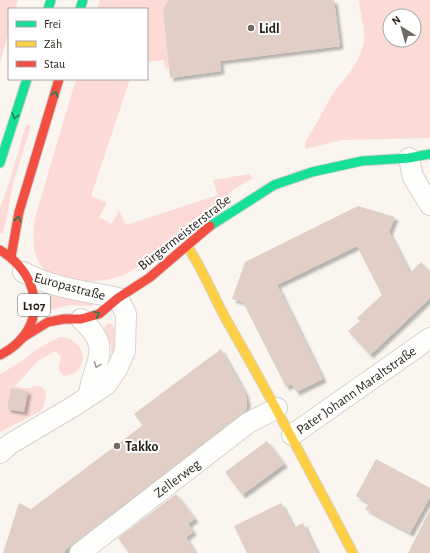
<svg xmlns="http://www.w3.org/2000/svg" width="430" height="553" viewBox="0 0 430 553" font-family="'Alegreya Sans',sans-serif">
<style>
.green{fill:#fcdbd7;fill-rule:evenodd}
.building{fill:#e1cec5;filter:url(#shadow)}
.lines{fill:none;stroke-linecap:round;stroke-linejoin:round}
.street-casing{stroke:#d7d2cc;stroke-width:22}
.fast-casing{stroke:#d7d2cc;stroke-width:11}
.slow-casing{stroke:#d7d2cc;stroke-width:11}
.jam-casing{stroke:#d7d2cc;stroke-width:11}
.street{stroke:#fefefd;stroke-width:20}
.fast{stroke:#16e098;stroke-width:9}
.slow{stroke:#ffcf43;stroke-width:9}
.jam{stroke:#f24e42;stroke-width:9}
.oneway{stroke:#1e8058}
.oneway2{stroke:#9c9a96}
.poi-dot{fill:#706a63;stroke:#fff;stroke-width:1.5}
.labels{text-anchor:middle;stroke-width:4;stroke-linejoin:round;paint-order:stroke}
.shield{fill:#fff;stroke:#66625d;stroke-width:1}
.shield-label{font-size:13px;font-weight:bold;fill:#251f18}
.poi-label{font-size:14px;font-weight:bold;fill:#251f18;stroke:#fff;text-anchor:start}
.street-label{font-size:14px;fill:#251f18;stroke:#fff}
</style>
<defs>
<filter id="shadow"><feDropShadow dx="3.5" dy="3.5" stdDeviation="1" flood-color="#0004"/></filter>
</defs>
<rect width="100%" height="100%" fill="#faf5ef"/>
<g class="green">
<path d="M0,0H18L15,9H9V31L0,63Z"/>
<path d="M100,0H168L163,10L169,67L165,68L164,60L147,62V9H97Z"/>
<path d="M359,0H430V138L343,140L305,149V142C314,129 320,116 328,102C340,81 361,66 364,40C365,28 360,12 359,0ZM390,16H414V40H390Z"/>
<path d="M76,79H130L91,196L107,203L99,217L111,224L119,211L126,225L218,195L213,180L249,174L253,178C222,195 195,220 168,242C154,254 139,269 121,276C101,283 79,283 58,277C31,269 32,241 35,218Z"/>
<path d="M26,125L31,126L13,184L3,234L0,233V208L9,183Z"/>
<path d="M48,294L93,304L92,306L69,305L47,311Z"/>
<path d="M108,323L112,324C117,332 117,341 118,349L112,357L111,345L104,328Z"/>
<path d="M60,337C86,337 93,373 64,376C57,370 58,366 61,357L55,351L37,362L15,386C19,387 26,389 30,388C34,387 32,386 36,386C51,387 46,403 41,411L0,432V374C22,363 38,346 60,337Z"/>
</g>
<g class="building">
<path d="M168,0H334L340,46L220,61L221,71L170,78L163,10Z"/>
<path d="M358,206L395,217L389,232L410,273L421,262L430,272V298L370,355L348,331L360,321L357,318L382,295L357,246L277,285L323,379L296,392L292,384L286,387L243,302L232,299L245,262Z"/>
<path d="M221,349L245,393L247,402L246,410L65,550L64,553H3L19,503L31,509L143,425L134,414Z"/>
<path d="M11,388L28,391L24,412L7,409Z"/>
<path d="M267,441L284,464L242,495L225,472Z"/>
<path d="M376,459L430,488V497L410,533L365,509L369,503L356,496Z"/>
<path d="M176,494L195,519L188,524L193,532L186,537L195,553H129L118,538Z"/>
<path d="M281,503L294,528L303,523L317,553H247L234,526Z"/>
<path d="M430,510V553H408Z"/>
</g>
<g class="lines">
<defs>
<g id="street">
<path d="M409,158L413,177L430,205"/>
<path d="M81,319C114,349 94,360 89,394"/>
<path d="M292,435L430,338"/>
<path d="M0,453L10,444L74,406L106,385L117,369L125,351L126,314L118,298C86,291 52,288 23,272"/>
<path d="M80,553L248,423L277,408"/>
</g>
<g id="fast">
<path d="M48,9L51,0"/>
<path d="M80,9L83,0"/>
<path d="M0,163L27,79"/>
<path d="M210,226L274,185L312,172L362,161L409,158L430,154"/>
</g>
<path id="slow" d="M187,246C203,269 213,296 227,321C271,397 312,475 353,553"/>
<g id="jam">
<path d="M0,250C44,277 48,331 0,355"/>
<path d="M11,257L19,212L59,79"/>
<path d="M22,338L48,322L64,319H81L99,314L118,298L149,278L210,226"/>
</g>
</defs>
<use href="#street" class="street-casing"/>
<use href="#fast" class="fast-casing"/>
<use href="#slow" class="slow-casing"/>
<use href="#jam" class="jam-casing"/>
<use href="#street" class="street"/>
<use href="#fast" class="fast"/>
<use href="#slow" class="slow"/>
<use href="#jam" class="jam"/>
</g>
<defs><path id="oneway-chevron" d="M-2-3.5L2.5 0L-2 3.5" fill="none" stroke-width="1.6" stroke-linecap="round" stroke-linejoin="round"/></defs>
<g class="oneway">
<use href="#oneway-chevron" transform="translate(55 94) rotate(-73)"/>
<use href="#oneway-chevron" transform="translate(15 116) rotate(107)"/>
<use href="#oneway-chevron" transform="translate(18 219) rotate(-79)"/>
<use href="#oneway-chevron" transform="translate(97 314) rotate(-25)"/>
</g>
<use class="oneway2" href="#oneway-chevron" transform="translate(97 365) rotate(111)"/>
<g class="poi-dot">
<circle cx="251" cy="28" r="4"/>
<circle cx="117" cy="446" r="4"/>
</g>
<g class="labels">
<rect class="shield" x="18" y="294" width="32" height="22" rx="3"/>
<g class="shield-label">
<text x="34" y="310">L107</text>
</g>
<g class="poi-label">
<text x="259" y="33">Lidl</text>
<text x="125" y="451">Takko</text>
</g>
<g class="street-label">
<text transform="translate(184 232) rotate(-38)" y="5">Bürgermeisterstraße</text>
<text transform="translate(70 286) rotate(15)" y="5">Europastraße</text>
<text transform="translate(356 390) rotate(-35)" y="5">Pater Johann Maraltstraße</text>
<text transform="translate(177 478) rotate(-37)" y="5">Zellerweg</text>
</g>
</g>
<rect x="8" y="8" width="140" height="72" fill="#ffffff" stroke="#a8a5a3"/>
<rect x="16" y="21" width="20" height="6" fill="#16e098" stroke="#a8a5a3"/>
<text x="44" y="28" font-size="12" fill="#251f18">Frei</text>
<rect x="16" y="41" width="20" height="6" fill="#ffcf43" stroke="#a8a5a3"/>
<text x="44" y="48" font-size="12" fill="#251f18">Zäh</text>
<rect x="16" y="61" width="20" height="6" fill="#f24e42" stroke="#a8a5a3"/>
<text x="44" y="68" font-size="12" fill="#251f18">Stau</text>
<g transform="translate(402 28) rotate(323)"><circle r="19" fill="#ffffff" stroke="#a8a5a3"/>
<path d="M0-3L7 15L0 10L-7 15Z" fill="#706a63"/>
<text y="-6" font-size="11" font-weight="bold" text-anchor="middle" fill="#251f18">N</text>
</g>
</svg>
